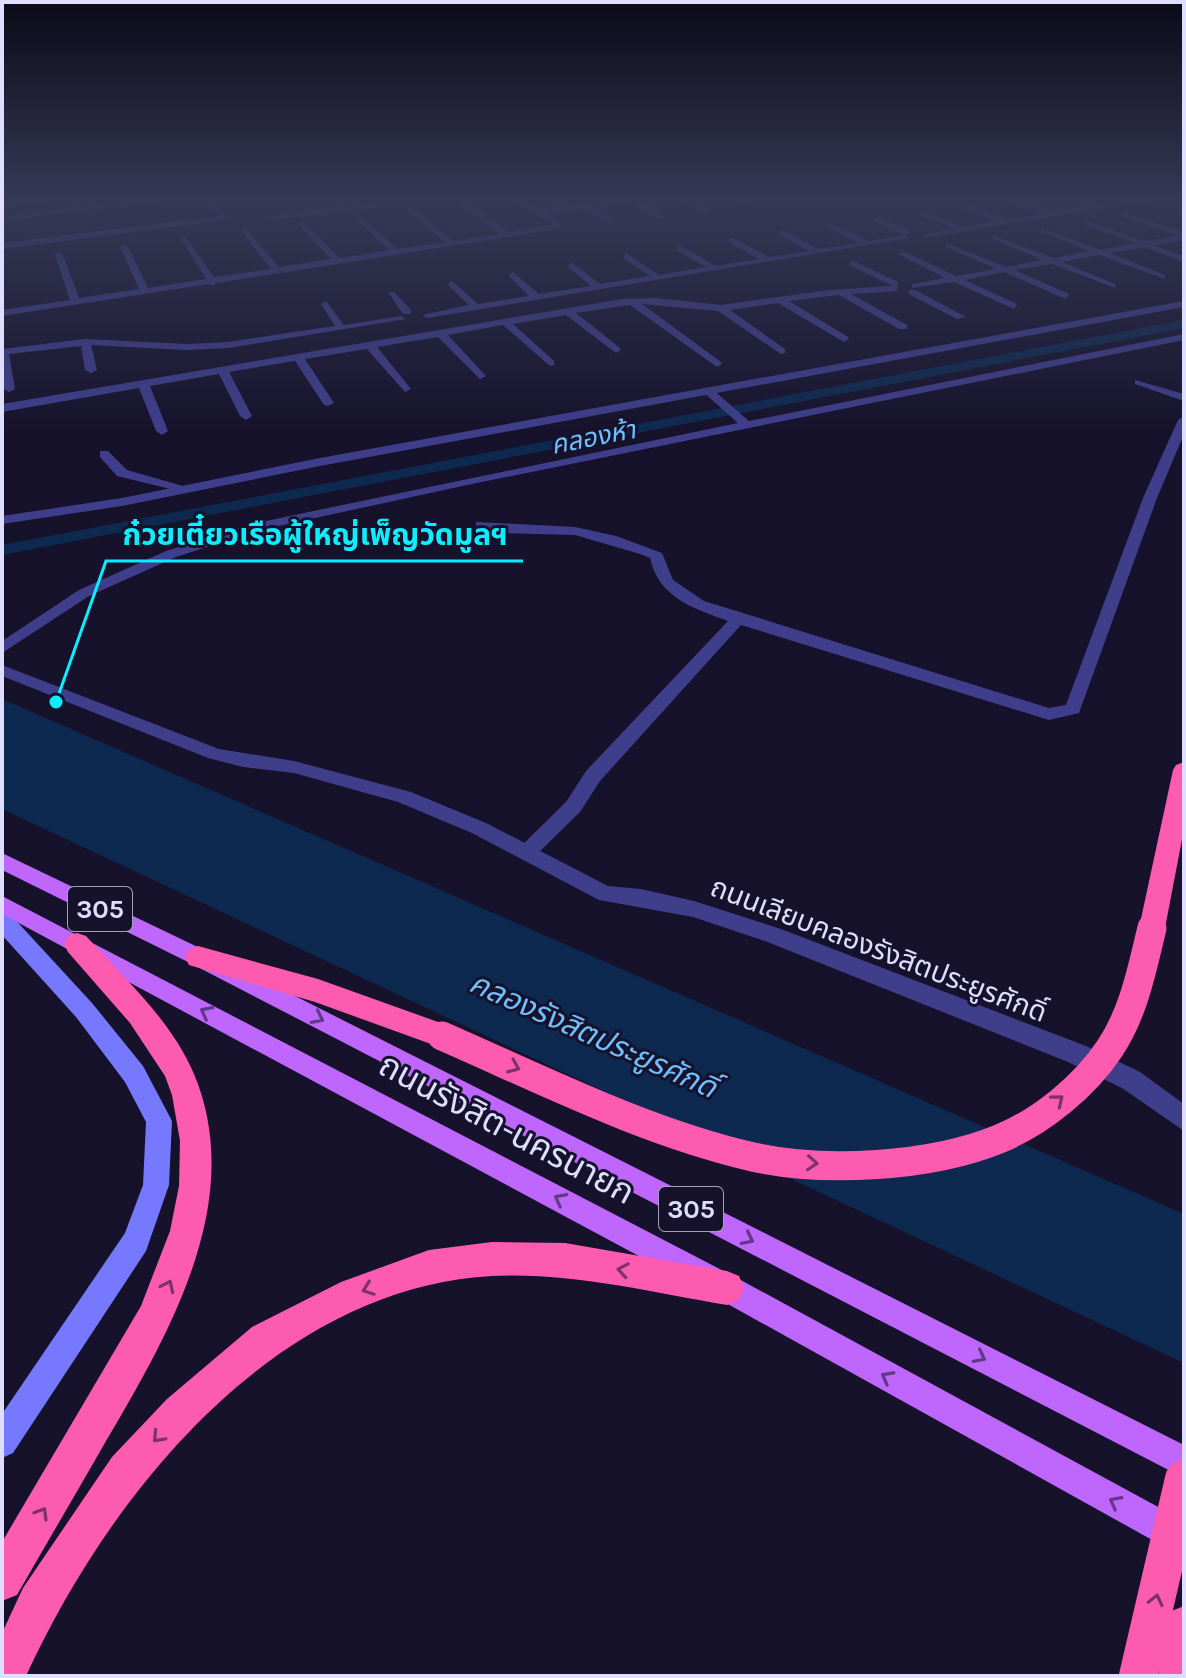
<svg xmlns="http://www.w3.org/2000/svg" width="1186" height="1678" viewBox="0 0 1186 1678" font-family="Karla,'Noto Sans Thai',sans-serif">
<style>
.water{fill:#0e294f}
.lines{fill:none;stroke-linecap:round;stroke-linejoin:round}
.canal{fill:#0e294f;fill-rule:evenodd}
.minor{fill:#3e3e8b;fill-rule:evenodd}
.tertiary{fill:#3e3e8b;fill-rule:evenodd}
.secondary{fill:#7678fd;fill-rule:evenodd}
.primary{fill:#bf66fd;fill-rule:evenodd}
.motorway{fill:#fd5baf;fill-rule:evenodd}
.motorway-bridge-far1{stroke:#fd5baf;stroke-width:29}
.motorway-bridge{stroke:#fd5baf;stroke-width:38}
.oneway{stroke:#62388a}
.oneway2{stroke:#7e3367}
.labels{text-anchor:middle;stroke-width:6;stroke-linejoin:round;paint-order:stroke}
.far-water-label{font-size:26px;font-style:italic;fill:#6dc0fd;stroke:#16122c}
.shield{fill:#16122c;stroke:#a3a1c0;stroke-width:2}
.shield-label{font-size:26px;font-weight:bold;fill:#e0deff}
.street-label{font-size:28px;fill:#e0deff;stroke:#16122c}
.water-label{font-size:30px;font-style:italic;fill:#6dc0fd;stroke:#16122c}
.near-street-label{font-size:34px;fill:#e0deff;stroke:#16122c}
.leader{fill:none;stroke:#0dedfc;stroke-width:3}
.callout-dot{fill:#0dedfc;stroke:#16122c;stroke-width:3}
.callout-label{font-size:30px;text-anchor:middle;font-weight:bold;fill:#0dedfc;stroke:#16122c;stroke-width:6;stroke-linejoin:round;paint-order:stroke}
</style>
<rect width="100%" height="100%" fill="#16122c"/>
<path class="water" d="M2,699L1184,1214V1363L2,809Z"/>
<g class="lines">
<path class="canal" d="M1184,320V328L2,555V545Z"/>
<g class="minor">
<path d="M35,198H60L2,206V202Z"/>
<path d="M152,198H175L2,221V217Z"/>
<path d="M511,198H520L539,209L577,204L575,202L579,200L586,203L639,198L637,200L665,216L658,218L628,201L592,207L617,221L614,225L583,208L546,213L560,222V226L552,230L217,283L213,286L209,284L2,316V310L70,300L55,255L59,252L63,255L79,298L139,289L120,247L124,244L128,247L148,288L206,279L181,239L185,236L214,277L271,269L241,231L245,228L279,267L331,259L299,225L302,221L340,258L389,250L356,219L359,215L398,249L445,242L407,211L410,207L454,241L500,234L459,204L462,200L509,232L552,224Z"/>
<path d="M680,198H690L710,210L703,212Z"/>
<path d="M736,198H746L754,203L747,205Z"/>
<path d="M1003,198H1014L1051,212L1141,198H1159L926,238L922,235L953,228L918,214L921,210L963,227L997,221L961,207L964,203L1008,219L1042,214Z"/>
<path d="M374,203L377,207L264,220L260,218Z"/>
<path d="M218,205L228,220L2,249V243L220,216L214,207Z"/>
<path d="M1183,206H1184V216L1179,208Z"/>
<path d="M1124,213L1184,232V240L1154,245L1184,256V262L1144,247L1110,253L1165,275V279L1099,255L1062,262L1115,284V288L1052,264L1015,270L1069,294L1066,299L1004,272L965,280L1017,304L1014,309L954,282L912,288V284L945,278L898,254L905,252L956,276L996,269L946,247V243L1006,267L1043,260L993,239V235L1054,258L1090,251L1041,232V228L1101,250L1135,243L1085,225V221L1145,241L1178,236L1124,217Z"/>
<path d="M876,217L910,231L911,233L904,235L873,221Z"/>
<path d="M831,224L869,241L905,235L909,238L427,318L422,315L469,305L447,284L452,281L478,304L529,296L508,275L513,272L539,294L591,286L568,267L571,262L600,284L650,276L623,258L626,253L659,275L706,267L676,250L679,245L716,266L759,259L728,242L731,237L769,257L809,251L779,235L782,230L819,249L859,243L828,228Z"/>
<path d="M852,260L898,282L897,291L851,294L907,325V329H899L839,295L789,301L848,337L849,339L844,342L778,303L730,310L785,349V353L781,354L718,311L642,304L721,362L722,364L717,367L630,305L576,313L620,348L621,350L616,353L566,315L513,324L554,361V365L550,366L503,325L448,335L484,374L486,376L480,379L438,337L377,347L411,389L405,392L367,349L305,359L334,403L328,406L324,405L295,361L229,372L252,416L246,420L240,416L219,374L150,386L168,431L162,435L156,431L139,388L2,412V404L622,299L656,298L721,305L829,290L893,286L849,265Z"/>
<path d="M909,290H915L966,317L957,319L909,294Z"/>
<path d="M388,292H394L411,310V314H403Z"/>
<path d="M326,301L344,325L401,316L406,319L228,348L187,350L91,345L97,370L91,373L85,370L81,346L9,354L15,389L9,392L3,389L2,349L85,339L187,344L228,342L335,326L321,304Z"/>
<path d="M1184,334V340L467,485L260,530L176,557L89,596L2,653V641L79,590L166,551L251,524L738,423L703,392V388H711L749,421Z"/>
<path d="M1135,380L1184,394V401L1135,384Z"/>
<path d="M1184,416V434L1157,498L1079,713L1049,720L741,625L600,781L580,812L533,858H519L516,853L519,848L566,802L586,771L728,621C693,608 659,598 650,558L640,554L575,535L503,533L476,528V522L575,527L616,536L662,553L673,580L704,601L1049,708L1066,705L1143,498L1178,420Z"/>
<path d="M100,451H108L127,470L190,488L183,492L117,476L100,457Z"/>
</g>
<g class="tertiary">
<path d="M1184,301V307L320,466L122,506L2,524V516L122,498L320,458Z"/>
<path d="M2,665L219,749L294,761L411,792L486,823L608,886L641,889L694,901L781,929L1086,1046L1140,1072L1184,1104V1131L1122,1088L1068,1062L765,941L693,917L599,900L472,833L398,802L294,773L243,767L208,758L2,676Z"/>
</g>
<path class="secondary" d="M2,912L10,914L92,1003L143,1066L172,1121L169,1185L146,1251L13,1453L2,1458V1414L125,1233L143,1185L146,1122L125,1082L76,1017L2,935Z"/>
<g class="primary">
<path d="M2,853L206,951L1184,1445V1478L190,963L2,870Z"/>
<path d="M2,896L737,1278L1184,1521V1547L1175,1551L1163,1546L717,1298L2,914Z"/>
</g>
<g class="motorway">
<path d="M1184,762V829L1165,928L1161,935L1152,938L1143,935L1139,928L1173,770L1176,765Z"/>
<path d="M77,933L86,936C125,979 171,1020 194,1074C248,1203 166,1339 102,1448C74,1497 45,1546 17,1595L2,1601V1542L141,1306L170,1231L179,1186L180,1141L172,1095L165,1076L130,1023L68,952L64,944L68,936Z"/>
<path d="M198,946L318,979L452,1027L456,1036L452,1045L442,1048L315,1002L189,965L185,957L189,949Z"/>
<path d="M492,1242L565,1243L727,1271L739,1276L744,1288L739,1300L727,1305C650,1292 571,1272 492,1276C275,1288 110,1493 26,1676H2V1633L23,1588L112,1457L167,1399L252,1327L341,1282L429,1250Z"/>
<path d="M1184,1606V1676H1158L1163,1627L1169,1612Z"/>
</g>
<path class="motorway-bridge-far1" d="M442,1036C543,1080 645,1132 753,1157C824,1173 931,1167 999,1139C1041,1122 1085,1086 1110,1048C1134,1012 1142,969 1152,928"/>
<path class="motorway-bridge" d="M1138,1676L1184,1479"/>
</g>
<defs><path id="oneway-chevron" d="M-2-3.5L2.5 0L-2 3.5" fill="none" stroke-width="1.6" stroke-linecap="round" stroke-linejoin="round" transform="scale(2)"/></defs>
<g class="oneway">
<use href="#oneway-chevron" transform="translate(206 1012) rotate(-152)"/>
<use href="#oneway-chevron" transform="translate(318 1018) rotate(27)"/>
<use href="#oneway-chevron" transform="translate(560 1199) rotate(-152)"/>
<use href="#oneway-chevron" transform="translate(748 1239) rotate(27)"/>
<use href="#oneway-chevron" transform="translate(980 1357) rotate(27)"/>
<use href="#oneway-chevron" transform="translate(887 1377) rotate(-151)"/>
<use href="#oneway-chevron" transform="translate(1115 1502) rotate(-152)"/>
</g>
<g class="oneway2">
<use href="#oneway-chevron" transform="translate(514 1067) rotate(23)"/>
<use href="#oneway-chevron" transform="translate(1058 1100) rotate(-39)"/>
<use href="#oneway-chevron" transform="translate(812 1163) rotate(4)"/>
<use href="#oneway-chevron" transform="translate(623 1270) rotate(-170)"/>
<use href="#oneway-chevron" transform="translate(168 1286) rotate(-65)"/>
<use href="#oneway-chevron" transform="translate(368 1289) rotate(160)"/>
<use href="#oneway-chevron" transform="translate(158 1437) rotate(133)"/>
<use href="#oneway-chevron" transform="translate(42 1513) rotate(-59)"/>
<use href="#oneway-chevron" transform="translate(1156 1600) rotate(-77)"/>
</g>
<linearGradient id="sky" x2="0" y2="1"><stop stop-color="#0c0a18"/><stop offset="0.46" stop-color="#363956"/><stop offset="1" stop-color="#363956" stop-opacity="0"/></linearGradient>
<rect width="1186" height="433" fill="url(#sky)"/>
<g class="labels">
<g class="far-water-label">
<text transform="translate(593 437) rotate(-11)" y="9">คลองห้า</text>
</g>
<g class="shield">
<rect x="68" y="887" width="64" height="44" rx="6"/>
<rect x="659" y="1187" width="64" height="44" rx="6"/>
</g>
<g class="shield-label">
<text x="100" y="918">305</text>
<text x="691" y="1218">305</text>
</g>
<g class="street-label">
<text transform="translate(879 949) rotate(21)" y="10">ถนนเลียบคลองรังสิตประยูรศักดิ์</text>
</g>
<g class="water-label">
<text transform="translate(593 1035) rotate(24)" y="10">คลองรังสิตประยูรศักดิ์</text>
</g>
<g class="near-street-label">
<text transform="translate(507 1128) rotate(28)" y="12">ถนนรังสิต-นครนายก</text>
</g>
</g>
<path class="leader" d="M56 702L106 561H523"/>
<circle class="callout-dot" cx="56" cy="702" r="8"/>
<g class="callout-label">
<text x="315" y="545">ก๋วยเตี๋ยวเรือผู้ใหญ่เพ็ญวัดมูลฯ</text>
</g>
<rect width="1186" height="1678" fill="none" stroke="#e0deff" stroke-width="8"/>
</svg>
